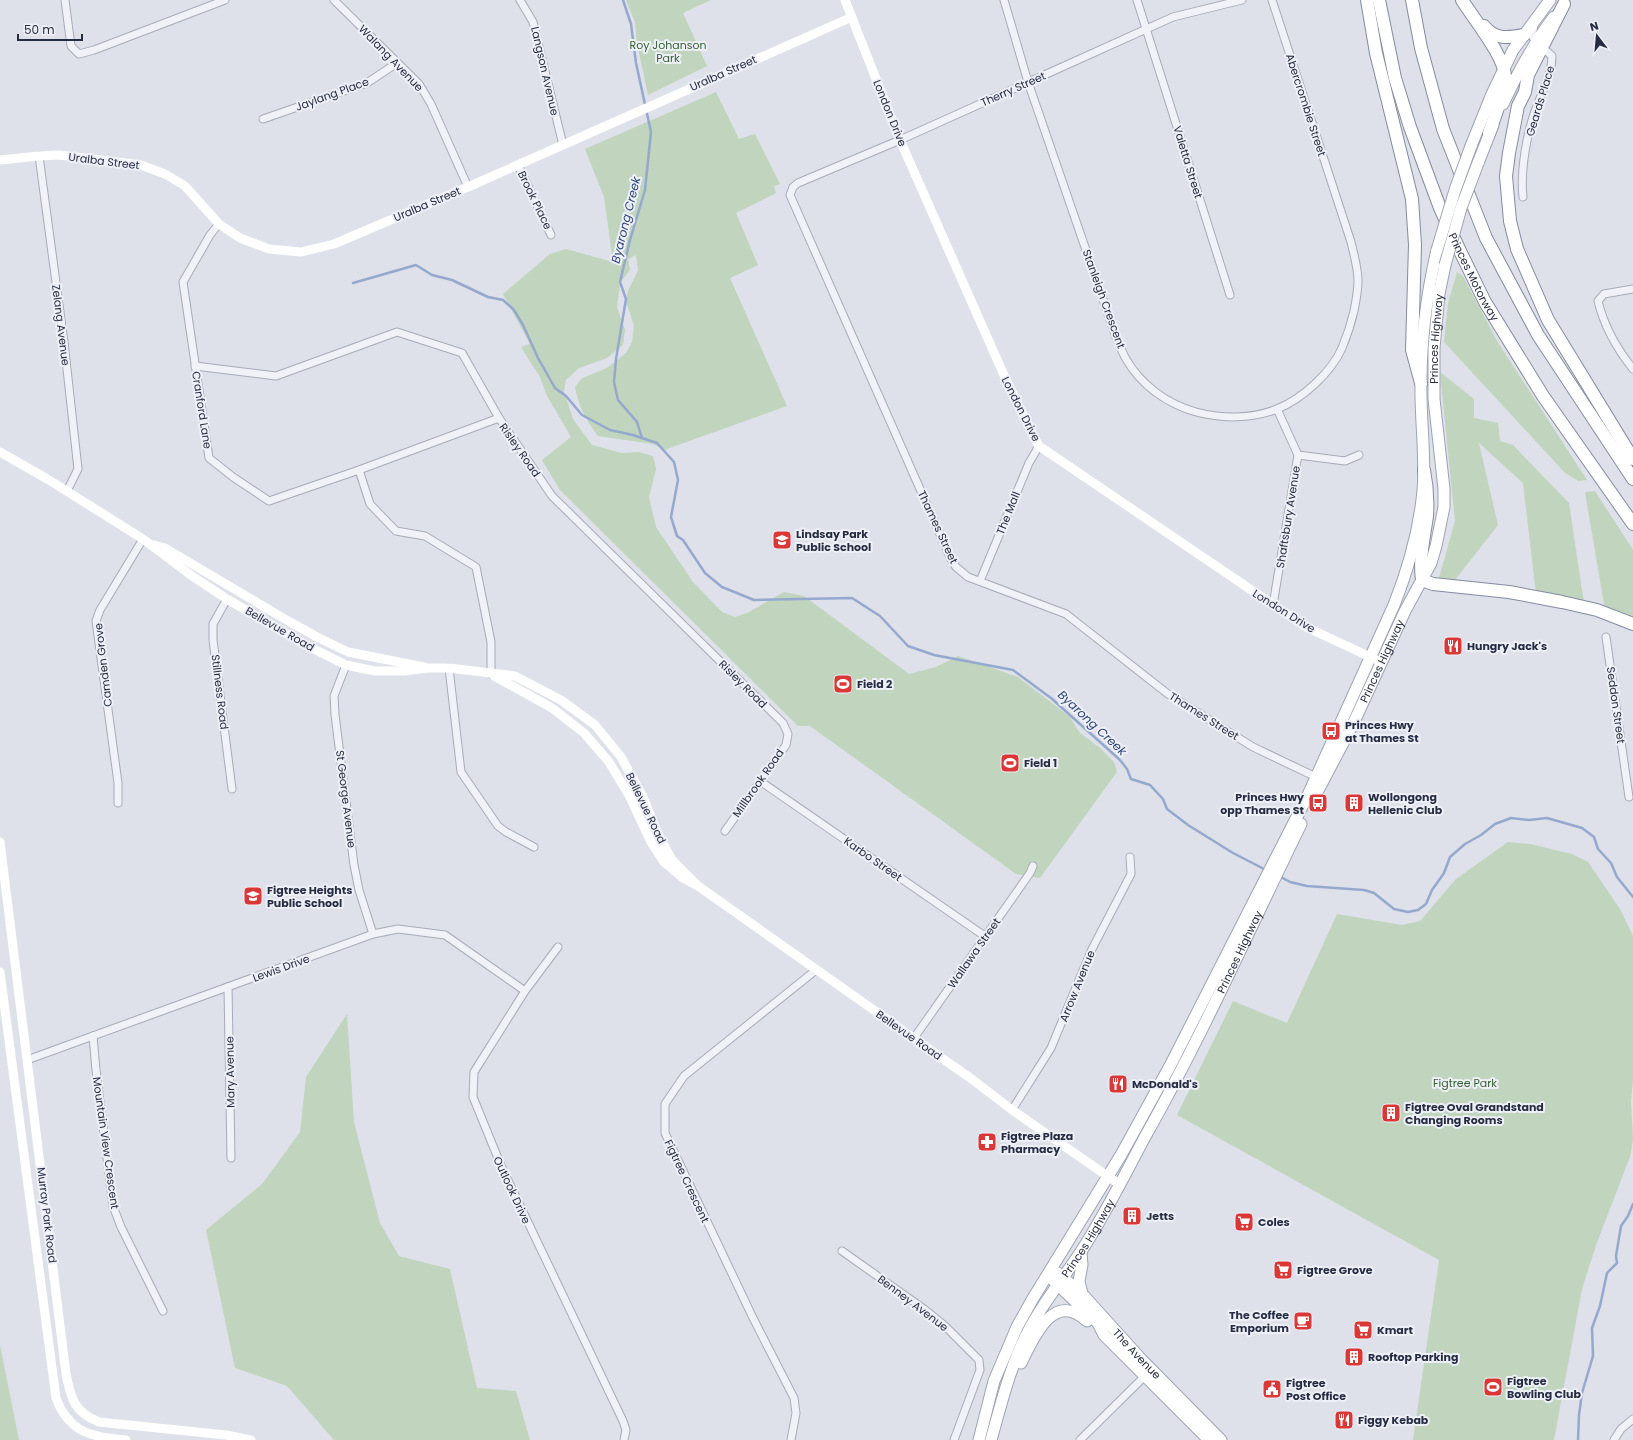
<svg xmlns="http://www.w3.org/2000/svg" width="1633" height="1440" viewBox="0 0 1633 1440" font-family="Poppins,sans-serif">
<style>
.green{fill:#c0d4be}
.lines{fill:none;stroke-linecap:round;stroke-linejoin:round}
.stream{stroke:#95a8cd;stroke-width:2.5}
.street-casing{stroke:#a7abb7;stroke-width:9}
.primary-casing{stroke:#9ca3b6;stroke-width:13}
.highway-casing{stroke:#848ba1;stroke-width:14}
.street{stroke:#f1f2f7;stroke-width:7}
.secondary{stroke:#fff;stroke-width:9}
.primary{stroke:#fff;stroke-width:11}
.highway{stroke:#fff;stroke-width:12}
.primary-bridge-casing{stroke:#9ca3b6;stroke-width:13;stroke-linecap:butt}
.primary-bridge{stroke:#fff;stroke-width:11}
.labels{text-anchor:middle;stroke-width:4;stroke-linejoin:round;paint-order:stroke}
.park-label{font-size:11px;fill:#335f31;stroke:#eef0f7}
.street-label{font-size:11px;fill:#262c42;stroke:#eef0f7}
.poi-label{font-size:11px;font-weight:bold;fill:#262c42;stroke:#eef0f7;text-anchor:start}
.water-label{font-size:12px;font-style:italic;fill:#2c427a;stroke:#eef0f7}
</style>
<rect width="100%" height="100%" fill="#dee1e9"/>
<g class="green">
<path d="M626,0H711L683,13L707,66L648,95L637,43L635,22Z"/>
<path d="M716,92L739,139L755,134L780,184L774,186L776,193L736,213L758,265L730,278L787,406L664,450L653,444L598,436C587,422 578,405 575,387L582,378L607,368L626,353L632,342L634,326L626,301L628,291L638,270L636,255L628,259L630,270L620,283L617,307L625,330L623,345L607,358L579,368L566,380L564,391L573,419L592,445L622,453L639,452L653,456L656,469L649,497L656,527L693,582L722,612L735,617L749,612L784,592L804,596L909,674L936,667L958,656L1018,677L1070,717L1080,733L1100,748L1114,762L1117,772L1040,878L1016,874L810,726H798L560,490L542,460L571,437L547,396L540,377L521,347L530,344L503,294L550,254L566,249L613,262L604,197L585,149Z"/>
<path d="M1457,272L1463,276L1497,341L1587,480L1578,481L1565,473L1444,342L1448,303Z"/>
<path d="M1440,372L1474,399V418L1498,423L1500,441L1513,445L1569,503L1584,603L1536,594L1523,483L1479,443L1498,525L1455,580L1439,578L1455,521Z"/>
<path d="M1595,491L1633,550V620L1605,610L1585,492Z"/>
<path d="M1508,842L1530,844L1555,850L1572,854L1588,862L1620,909L1633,936V1079L1631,1102L1633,1140L1630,1157L1596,1245L1582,1289L1554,1440H1413L1439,1260L1177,1115L1233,1001L1287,1023L1337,914L1402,925L1420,921L1456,879Z"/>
<path d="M347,1014L354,1122L380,1223L399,1256L450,1269L477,1388L516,1391L530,1440H334L287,1386L235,1368L206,1230L262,1184L300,1132L306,1077Z"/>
<path d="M0,1345L19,1440H0Z"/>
</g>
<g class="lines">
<g class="stream">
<path d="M623,0L631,24L636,63L651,132L645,190L630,240L620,282L626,299L616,359L614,382L618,400L637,422L642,438"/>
<path d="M353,283L416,265L432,275L452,280L488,297L503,300L514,310L523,325L538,358L555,388L566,396L582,415L610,430L633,435L657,443L674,462L678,480L671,517L677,536L683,540L705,573L722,587L754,600L852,598L880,616L908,646L934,655L1013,670L1051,698L1120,760L1127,769L1131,779L1150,785L1163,799L1167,809L1188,825L1233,853L1266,870"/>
<path d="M1279,876L1290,882L1307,886L1364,890L1374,893L1394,909L1408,912L1418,910L1426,904L1432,890L1444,873L1450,857L1465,844L1481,835L1495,824L1511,818L1529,820L1547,818L1582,828L1594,837L1598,849L1611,863L1617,877L1633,897"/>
<path d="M1578,1440L1579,1415L1582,1393L1593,1356L1592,1328L1600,1306L1607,1273L1617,1263L1616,1256L1621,1226L1628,1216L1633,1204"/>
</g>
<defs>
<g id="street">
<path d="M65,0L71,46L79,54L94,50L225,0"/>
<path d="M334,0L419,84L431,104L468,187"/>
<path d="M520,0L533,22L563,145"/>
<path d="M1004,0L1028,82L1116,337C1119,344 1122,352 1126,359C1141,385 1167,404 1196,412C1222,419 1252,419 1277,409C1302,399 1331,373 1342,348C1347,336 1351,324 1354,311C1356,301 1358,291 1358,281C1358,268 1354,255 1351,242L1272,0"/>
<path d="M1137,0L1230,295"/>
<path d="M1242,0L1173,17L900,140L798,183L793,187L790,195L951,559L956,567L968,577L1066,614L1168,694L1253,747L1316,777"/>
<path d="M263,119L367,83L397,63"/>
<path d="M39,156L64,342L78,469L67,491"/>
<path d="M518,165L551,235"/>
<path d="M1523,197C1520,172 1527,130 1537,106C1543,89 1552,74 1552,56L1536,42L1532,36L1534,25"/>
<path d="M219,224L210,235L183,282L209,458L233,477L269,501L359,470L499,418"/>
<path d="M1633,289L1604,294L1598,301C1604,326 1617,349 1633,369"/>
<path d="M195,366L276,376L397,332L462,353L499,418L552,496L783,723L788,734L786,745L725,831"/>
<path d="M1298,455L1345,461L1359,455"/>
<path d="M359,470L370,504L396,531L425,536L476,567L491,642V674"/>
<path d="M980,581L1029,463L1039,446"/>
<path d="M227,599L213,624V640L232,789"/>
<path d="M1273,605L1298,455L1277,409"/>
<path d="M1606,637L1629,797"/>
<path d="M346,665L334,696L335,715L354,865L359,890L373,934"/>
<path d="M449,668L461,772L498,826L506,832L534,847"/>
<path d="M760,781L986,937"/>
<path d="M118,803V783L96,621L100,610L143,539"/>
<path d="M558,947L525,991L474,1072L473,1097L502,1168L623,1421L626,1430L624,1440"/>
<path d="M228,987L231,1158"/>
<path d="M93,1036L96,1070L113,1206L121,1227L163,1311"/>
<path d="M914,1038L1030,873L1033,866"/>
<path d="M27,1060L373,934L398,929L445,935L525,991"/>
<path d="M1012,1110L1051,1048L1092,949L1131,874L1130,857"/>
<path d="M842,1251L924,1309L945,1326L979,1360L980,1370L954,1440"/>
<path d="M791,1440L796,1413L794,1398L753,1318L665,1133V1104L684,1076L816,970"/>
<path d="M1080,1440L1145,1376"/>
<path d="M1614,1440L1621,1429L1633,1419"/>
</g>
<g id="primary">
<path d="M1503,104C1517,74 1533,44 1554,17"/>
<path d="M1471,146L1492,94L1513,50L1550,0"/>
<path d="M1478,163L1493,125"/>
<path id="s1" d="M1314,798L1353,724L1405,611L1431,563L1436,546L1444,507V489L1434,399V348L1439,294L1445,265"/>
<path d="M1081,1252L1082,1265L1079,1281L1082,1294"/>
<path id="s2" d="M1058,1273L1084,1296L1140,1358L1221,1440"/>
<path d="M1053,1280L1098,1323L1104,1335L1209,1440"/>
<path d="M1021,1363C1034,1337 1053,1290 1087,1321"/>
<path d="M979,1440L994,1381L1017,1327L1032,1300L1121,1155L1170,1066L1309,793L1394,605C1409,567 1419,532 1423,491C1426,455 1420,418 1421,382C1421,338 1427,293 1437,250"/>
<path id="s3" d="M991,1440C1000,1408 1008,1375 1022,1344C1036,1312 1060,1283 1080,1253C1104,1217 1125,1174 1146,1135C1203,1034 1250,928 1301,824"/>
</g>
<g id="highway">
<path d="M1367,0L1376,53L1412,199L1415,245L1412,350L1421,383"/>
<path id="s4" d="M1379,0L1395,78L1410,127L1440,208L1460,251L1485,302L1543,396L1633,524"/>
<path d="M1412,0L1421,48L1443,129L1486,238L1538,335L1633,479"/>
<path d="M1462,0C1473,18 1508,60 1505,80C1503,97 1495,116 1489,133"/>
<path d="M1564,4L1528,75L1525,92L1518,106L1509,153L1506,176L1510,221L1517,249L1548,320L1633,459"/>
<path d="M1484,26C1495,40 1508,38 1524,35"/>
<path d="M1424,470C1427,485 1428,501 1427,516C1424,538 1419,558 1422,580L1433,584L1509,592L1562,602L1597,610L1633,624"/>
</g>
</defs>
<use href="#street" class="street-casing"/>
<use href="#primary" class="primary-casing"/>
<use href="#highway" class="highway-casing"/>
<use href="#street" class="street"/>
<g class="secondary">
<path d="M845,0L900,140L1003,373L1034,437L1039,446L1306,627L1381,662"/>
<path d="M0,160L39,156L59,155L141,165L165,174L185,186L219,224L240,238L269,249L301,252L334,244L468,187L852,17"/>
<path d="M0,452L49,480L143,539L192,576L227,599L304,644L346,665L375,671H404L427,668H449L515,676L561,700L595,725L621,757L642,795L659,836L672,860L698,886"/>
<path d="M154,545L165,548L290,622L319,638L348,652L424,667"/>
<path d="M494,676L552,708L584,733L609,762L630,797L651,842L664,862L683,878L698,886L973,1080L1012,1110L1119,1184"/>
<path d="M0,842L66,1374C71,1399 74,1412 99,1422L226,1435L251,1440"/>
<path d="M0,972L56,1398C69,1433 92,1437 126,1440"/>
</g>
<use href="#primary" class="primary"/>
<use href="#highway" class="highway"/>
<defs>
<g id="primary-bridge">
<path d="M1437,250L1455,190L1471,146"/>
<path d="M1445,265L1461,208L1478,163"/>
</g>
</defs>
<use href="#primary-bridge" class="primary-bridge-casing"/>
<use href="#primary-bridge" class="primary-bridge"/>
</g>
<defs>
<symbol id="school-square" viewBox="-11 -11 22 22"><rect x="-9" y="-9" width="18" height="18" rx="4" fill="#db3736" stroke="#eef0f7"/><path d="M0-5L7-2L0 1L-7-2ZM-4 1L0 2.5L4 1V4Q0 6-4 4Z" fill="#fff"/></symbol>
<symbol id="restaurant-square" viewBox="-11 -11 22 22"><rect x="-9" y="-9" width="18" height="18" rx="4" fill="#db3736" stroke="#eef0f7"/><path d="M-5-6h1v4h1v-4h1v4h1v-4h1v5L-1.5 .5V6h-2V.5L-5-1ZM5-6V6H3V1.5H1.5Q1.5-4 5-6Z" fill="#fff"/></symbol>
<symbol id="stadium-square" viewBox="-11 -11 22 22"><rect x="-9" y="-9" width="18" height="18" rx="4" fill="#db3736" stroke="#eef0f7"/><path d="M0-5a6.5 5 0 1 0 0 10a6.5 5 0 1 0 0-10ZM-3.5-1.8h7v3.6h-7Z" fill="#fff"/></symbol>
<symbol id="bus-square" viewBox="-11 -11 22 22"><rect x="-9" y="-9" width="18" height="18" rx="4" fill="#db3736" stroke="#eef0f7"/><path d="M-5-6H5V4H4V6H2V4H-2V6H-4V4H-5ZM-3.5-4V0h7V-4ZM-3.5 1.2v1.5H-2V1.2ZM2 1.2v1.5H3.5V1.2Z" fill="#fff"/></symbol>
<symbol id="building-square" viewBox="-11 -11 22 22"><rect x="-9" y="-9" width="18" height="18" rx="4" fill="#db3736" stroke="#eef0f7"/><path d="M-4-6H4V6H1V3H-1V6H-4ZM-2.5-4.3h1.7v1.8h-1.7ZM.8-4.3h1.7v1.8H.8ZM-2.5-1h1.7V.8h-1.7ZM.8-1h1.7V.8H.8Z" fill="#fff"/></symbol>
<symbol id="pharmacy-square" viewBox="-11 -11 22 22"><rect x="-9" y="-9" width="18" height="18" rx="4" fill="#db3736" stroke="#eef0f7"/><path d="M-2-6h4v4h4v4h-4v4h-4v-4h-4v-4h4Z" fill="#fff"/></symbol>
<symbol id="supermarket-square" viewBox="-11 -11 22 22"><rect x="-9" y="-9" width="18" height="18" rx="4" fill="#db3736" stroke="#eef0f7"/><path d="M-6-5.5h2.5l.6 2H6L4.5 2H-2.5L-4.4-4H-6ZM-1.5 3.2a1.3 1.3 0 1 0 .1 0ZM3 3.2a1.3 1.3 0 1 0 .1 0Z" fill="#fff"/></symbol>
<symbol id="cafe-square" viewBox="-11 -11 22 22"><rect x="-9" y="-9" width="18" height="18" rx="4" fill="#db3736" stroke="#eef0f7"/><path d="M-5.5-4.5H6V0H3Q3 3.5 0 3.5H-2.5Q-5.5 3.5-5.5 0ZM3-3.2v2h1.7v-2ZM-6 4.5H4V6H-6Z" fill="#fff"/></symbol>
<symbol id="civic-square" viewBox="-11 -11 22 22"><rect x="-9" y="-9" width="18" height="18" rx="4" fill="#db3736" stroke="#eef0f7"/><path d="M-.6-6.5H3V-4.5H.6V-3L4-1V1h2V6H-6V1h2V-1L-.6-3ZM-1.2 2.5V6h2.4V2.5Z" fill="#fff"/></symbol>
</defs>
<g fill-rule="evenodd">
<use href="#school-square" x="771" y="529" width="22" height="22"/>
<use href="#restaurant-square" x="1442" y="635" width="22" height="22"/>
<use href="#stadium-square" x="832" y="673" width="22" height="22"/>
<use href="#bus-square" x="1320" y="720" width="22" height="22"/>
<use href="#stadium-square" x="999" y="752" width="22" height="22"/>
<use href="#bus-square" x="1307" y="792" width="22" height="22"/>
<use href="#building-square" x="1343" y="792" width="22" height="22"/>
<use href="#school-square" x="242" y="885" width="22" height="22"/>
<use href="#restaurant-square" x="1107" y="1073" width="22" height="22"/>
<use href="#building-square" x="1380" y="1102" width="22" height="22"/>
<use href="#pharmacy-square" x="976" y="1131" width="22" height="22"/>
<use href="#building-square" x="1121" y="1205" width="22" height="22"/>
<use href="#supermarket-square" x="1233" y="1211" width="22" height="22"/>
<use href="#supermarket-square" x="1272" y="1259" width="22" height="22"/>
<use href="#cafe-square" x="1292" y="1310" width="22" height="22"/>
<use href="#supermarket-square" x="1352" y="1319" width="22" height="22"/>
<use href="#building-square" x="1343" y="1346" width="22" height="22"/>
<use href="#stadium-square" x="1482" y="1376" width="22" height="22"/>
<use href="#civic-square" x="1261" y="1378" width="22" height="22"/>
<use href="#restaurant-square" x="1333" y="1409" width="22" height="22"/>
</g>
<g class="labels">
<g class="park-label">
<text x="668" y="49">Roy Johanson<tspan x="668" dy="13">Park</tspan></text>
<text x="1465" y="1087">Figtree Park</text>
</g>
<g class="street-label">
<text transform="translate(391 58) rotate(46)" y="4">Walang Avenue</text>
<text transform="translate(545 71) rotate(77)" y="4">Langson Avenue</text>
<text transform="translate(723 73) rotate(-24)" y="4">Uralba Street</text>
<text transform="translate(1013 89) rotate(-24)" y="4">Therry Street</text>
<text transform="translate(332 94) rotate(-20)" y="4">Jaylang Place</text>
<text transform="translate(1540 101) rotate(-73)" y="4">Geards Place</text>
<text transform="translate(1306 105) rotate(72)" y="4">Abercrombie Street</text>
<text transform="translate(890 113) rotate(68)" y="4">London Drive</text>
<text transform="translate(104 161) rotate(7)" y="4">Uralba Street</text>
<text transform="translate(1188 162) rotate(73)" y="4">Valetta Street</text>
<text transform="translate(535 200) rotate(64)" y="4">Brook Place</text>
<text transform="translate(427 204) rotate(-23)" y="4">Uralba Street</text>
<text dy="4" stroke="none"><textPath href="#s4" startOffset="294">Princes Motorway</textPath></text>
<text transform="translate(1104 299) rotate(70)" y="4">Stanleigh Crescent</text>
<text transform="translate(61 325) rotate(83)" y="4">Zelang Avenue</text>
<text dy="4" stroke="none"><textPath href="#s1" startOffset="489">Princes Highway</textPath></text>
<text transform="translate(1021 409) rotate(63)" y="4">London Drive</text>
<text transform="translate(202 410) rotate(81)" y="4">Cranford Lane</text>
<text transform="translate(520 450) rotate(55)" y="4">Risley Road</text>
<text transform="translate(1008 513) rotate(-68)" y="4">The Mall</text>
<text transform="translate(1288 517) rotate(-81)" y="4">Shaftsbury Avenue</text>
<text transform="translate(938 527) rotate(65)" y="4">Thames Street</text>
<text transform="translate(1284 611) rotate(32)" y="4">London Drive</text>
<text transform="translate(280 629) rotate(30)" y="4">Bellevue Road</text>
<text dy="4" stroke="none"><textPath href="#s1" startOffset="153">Princes Highway</textPath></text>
<text transform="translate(103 665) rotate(-97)" y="4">Camden Grove</text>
<text transform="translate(743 684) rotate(45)" y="4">Risley Road</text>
<text transform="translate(220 692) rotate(83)" y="4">Stillness Road</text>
<text transform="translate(1616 705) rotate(82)" y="4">Seddon Street</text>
<text transform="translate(1204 716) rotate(32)" y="4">Thames Street</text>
<text transform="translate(758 783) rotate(-55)" y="4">Millbrook Road</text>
<text transform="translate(346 799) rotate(83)" y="4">St George Avenue</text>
<text transform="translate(646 808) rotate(64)" y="4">Bellevue Road</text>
<text transform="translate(873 859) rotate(35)" y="4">Karbo Street</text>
<text dy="4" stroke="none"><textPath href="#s3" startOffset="550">Princes Highway</textPath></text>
<text transform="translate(974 953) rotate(-55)" y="4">Wallawa Street</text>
<text transform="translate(281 968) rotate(-20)" y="4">Lewis Drive</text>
<text transform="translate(1077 986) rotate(-68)" y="4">Arrow Avenue</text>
<text transform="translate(909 1035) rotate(35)" y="4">Bellevue Road</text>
<text transform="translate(230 1072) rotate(-91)" y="4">Mary Avenue</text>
<text transform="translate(106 1143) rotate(82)" y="4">Mountain View Crescent</text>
<text transform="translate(687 1181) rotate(65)" y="4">Figtree Crescent</text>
<text transform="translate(512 1190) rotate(65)" y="4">Outlook Drive</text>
<text transform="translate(47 1215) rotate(83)" y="4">Murray Park Road</text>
<text dy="4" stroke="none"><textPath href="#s3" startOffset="226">Princes Highway</textPath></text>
<text transform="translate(913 1303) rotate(37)" y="4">Benney Avenue</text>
<text dy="4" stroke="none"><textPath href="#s2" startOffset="113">The Avenue</textPath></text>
</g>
<g class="poi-label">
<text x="796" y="538">Lindsay Park<tspan x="796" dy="13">Public School</tspan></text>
<text x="1467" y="650">Hungry Jack's</text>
<text x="857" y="688">Field 2</text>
<text x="1345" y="729">Princes Hwy<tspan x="1345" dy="13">at Thames St</tspan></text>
<text x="1024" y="767">Field 1</text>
<text x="1304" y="801" text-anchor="end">Princes Hwy<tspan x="1304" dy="13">opp Thames St</tspan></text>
<text x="1368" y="801">Wollongong<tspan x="1368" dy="13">Hellenic Club</tspan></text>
<text x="267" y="894">Figtree Heights<tspan x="267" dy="13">Public School</tspan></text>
<text x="1132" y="1088">McDonald's</text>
<text x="1405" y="1111">Figtree Oval Grandstand<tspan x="1405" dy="13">Changing Rooms</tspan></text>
<text x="1001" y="1140">Figtree Plaza<tspan x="1001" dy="13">Pharmacy</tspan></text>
<text x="1146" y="1220">Jetts</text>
<text x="1258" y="1226">Coles</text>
<text x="1297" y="1274">Figtree Grove</text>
<text x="1289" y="1319" text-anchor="end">The Coffee<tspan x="1289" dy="13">Emporium</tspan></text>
<text x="1377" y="1334">Kmart</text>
<text x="1368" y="1361">Rooftop Parking</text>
<text x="1507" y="1385">Figtree<tspan x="1507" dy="13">Bowling Club</tspan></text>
<text x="1286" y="1387">Figtree<tspan x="1286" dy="13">Post Office</tspan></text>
<text x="1358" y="1424">Figgy Kebab</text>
</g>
<g class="water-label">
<text transform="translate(626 220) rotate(-76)" y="4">Byarong Creek</text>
<text transform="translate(1092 723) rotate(43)" y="4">Byarong Creek</text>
</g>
</g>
<g transform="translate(1597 36) rotate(344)" stroke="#eef0f7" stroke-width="3" paint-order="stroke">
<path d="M0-3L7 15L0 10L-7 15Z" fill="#262c42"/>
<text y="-6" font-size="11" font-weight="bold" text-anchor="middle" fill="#262c42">N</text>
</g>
<path d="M18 34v6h64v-6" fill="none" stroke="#262c42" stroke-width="2"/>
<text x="24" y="34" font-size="12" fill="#262c42" stroke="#eef0f7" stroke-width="3" paint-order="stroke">50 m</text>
</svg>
